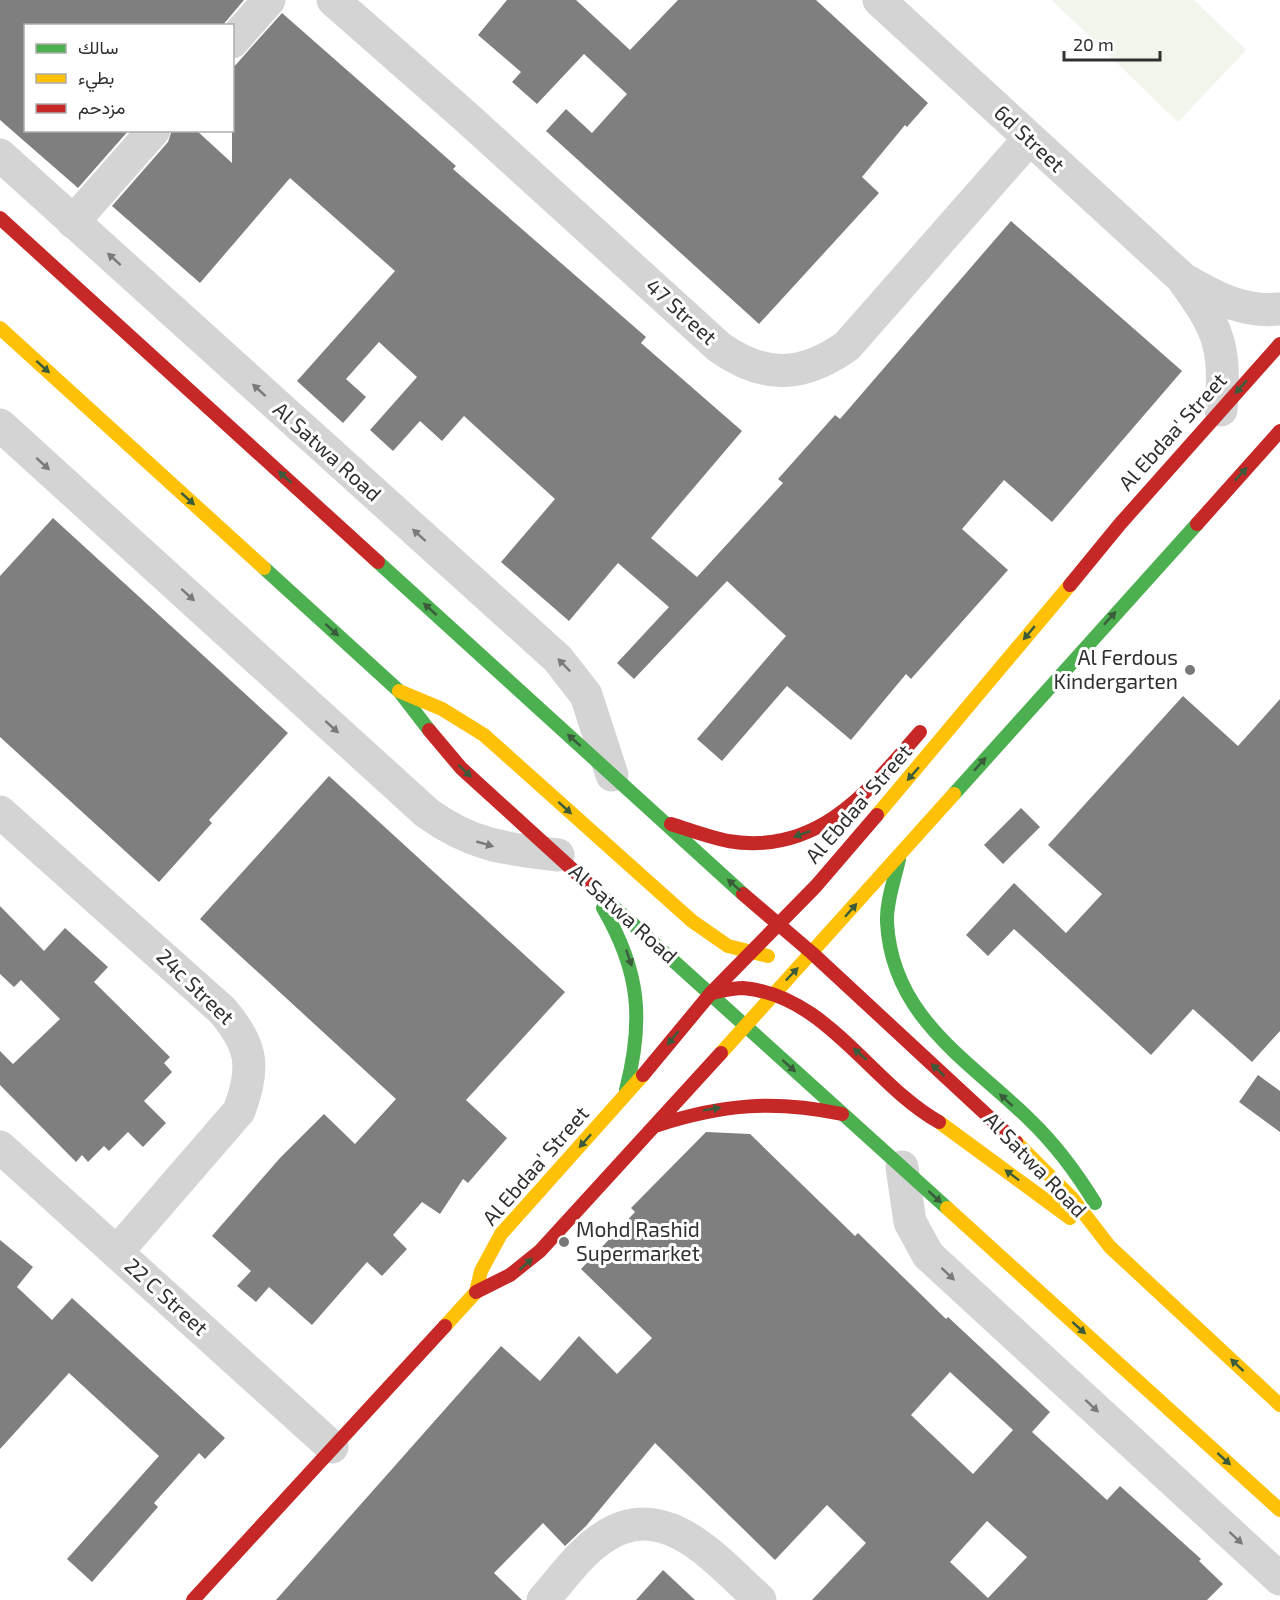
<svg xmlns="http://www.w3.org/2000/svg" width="1280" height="1600" viewBox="0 0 1280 1600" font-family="'Exo 2',Vazirmatn,sans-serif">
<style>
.garden{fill:#f1f5ec}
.building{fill:#7f7f7f;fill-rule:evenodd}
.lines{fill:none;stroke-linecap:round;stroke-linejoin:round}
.street{stroke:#d4d4d4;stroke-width:33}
.fast{stroke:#4caf50;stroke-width:14}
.slow{stroke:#ffc107;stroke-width:14}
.jam{stroke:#c62828;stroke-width:14}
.oneway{fill:#7a7a7a}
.oneway2{fill:#3a5c3b}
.poi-dot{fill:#787878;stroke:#fff;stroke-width:2}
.labels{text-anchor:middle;stroke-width:6;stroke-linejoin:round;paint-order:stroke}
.street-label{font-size:21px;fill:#303030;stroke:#fff}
.poi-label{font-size:21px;fill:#303030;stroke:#fff;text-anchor:end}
</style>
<rect width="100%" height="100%" fill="#fff"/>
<path class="garden" d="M1052,0H1194L1246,50L1178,122Z"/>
<g class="building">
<path d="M0,0H244L222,26H26V130H129L78,188L0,120Z"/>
<path d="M507,0H576L630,50L678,0H816L928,103L907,127L905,125L862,177L879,193L759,324L546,131L566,109L592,133L627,94L584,54L537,104L512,82L521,72L478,35Z"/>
<path d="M282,13L456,166L453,169L646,337L641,343L742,431L651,538L697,577L783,483L778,479L835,415L840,419L1011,221L1182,371L1052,522L1004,480L962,529L1008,570L911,679L906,674L851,740L787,686L722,761L697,739L786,636L727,581L634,679L617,663L669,607L618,563L569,621L501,562L555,499L464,416L442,441L420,421L393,451L370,430L417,377L379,342L346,379L366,397L343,423L297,381L395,271L290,178L200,283L112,206L168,142L172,130H196L232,163V69Z"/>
<path d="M53,518L288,733L209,820L212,823L159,882L0,737V576Z"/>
<path d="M1183,696L1238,746L1280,699V1031L1252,1062L1193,1009L1151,1055L1014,929L988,956L966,935L1014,883L1066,933L1102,894L1048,845Z"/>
<path d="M329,776L565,992L466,1100L507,1138L468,1183L463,1179L440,1214L422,1202L393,1235L407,1249L382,1276L367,1262L312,1325L269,1287L256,1302L237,1286L251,1271L212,1236L280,1158L324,1114L355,1144L396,1099L200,919Z"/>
<path d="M1021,808L1040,827L1003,864L984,845Z"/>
<path d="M0,906L44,951L65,928L108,967L94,982L170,1057L164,1063L172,1072L144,1101L166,1123L143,1147L128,1132L109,1151L104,1146L88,1162L82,1155L76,1162L0,1085V1051L13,1064L60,1019L21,980L14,987L0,974Z"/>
<path d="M1258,1075L1280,1091V1132L1239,1102Z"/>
<path d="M706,1132L750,1134L855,1236L858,1233L946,1319L948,1317L1050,1412L1032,1432L1107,1500L1120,1486L1201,1559L1199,1561L1223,1584L1207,1600H812L866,1543L827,1505L775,1560L655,1443L586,1526L565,1546L543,1523L494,1573L522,1600H276L501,1346L540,1381L579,1336L617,1374L652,1338L581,1269L635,1212L631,1208ZM950,1372L1013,1430L973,1474L911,1415ZM987,1521L1027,1557L988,1598L950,1562Z"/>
<path d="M0,1240L33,1267L17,1287L52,1320L72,1298L225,1438L205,1459L199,1453L154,1503L158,1507L92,1582L67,1559L159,1456L69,1373L0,1449Z"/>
<path d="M663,1570L695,1600H636Z"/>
</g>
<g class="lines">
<g class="street">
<path d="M333,0L465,116L719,347C764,379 802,378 847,346L1029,139"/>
<path d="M879,0L1181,277C1219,329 1226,345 1221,410"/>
<path d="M232,42L269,0"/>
<path d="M0,155L558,659L586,695L612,775"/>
<path d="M73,222L154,130"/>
<path d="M1187,281C1217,298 1244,313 1280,309"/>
<path d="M0,425L427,813C471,845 505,849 558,855"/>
<path d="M0,812L222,1010C252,1045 256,1067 239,1111L117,1252"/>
<path d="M0,1147L332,1447"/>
<path d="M902,1167L910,1222L928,1255L1280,1579"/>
<path d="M543,1600C562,1579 580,1552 604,1537C665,1496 718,1562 760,1600"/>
</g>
<g class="fast">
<path d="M378,562L743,894"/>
<path d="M264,568L399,691L429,730"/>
<path d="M954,794L1197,524"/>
<path d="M899,859C895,878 886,902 887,922C892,1018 969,1060 1030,1120C1056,1145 1076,1172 1095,1203"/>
<path d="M595,890L947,1208"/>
<path d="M603,908C640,971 644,1020 626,1090"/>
</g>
<g class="slow">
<path d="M0,328L264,568"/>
<path d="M399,691L442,709L484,735L692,921L728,946L768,956"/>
<path d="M877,815L1070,585"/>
<path d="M721,1053L954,794"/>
<path d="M939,1122L1070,1218"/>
<path d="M1016,1142L1072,1198L1110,1247L1280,1405"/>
<path d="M947,1208L1280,1510"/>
<path d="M445,1326L476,1292L481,1271L501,1234L643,1075"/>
</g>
<g class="jam">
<path d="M0,218L378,562"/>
<path d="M1197,524L1280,431"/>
<path d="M1070,585L1120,524L1280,344"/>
<path d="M429,730L461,768L595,890"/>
<path d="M671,824C690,830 708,837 728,841C817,856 868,792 920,732"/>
<path d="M743,894L812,953L1016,1142"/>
<path d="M711,993C721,991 733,988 743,988C827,995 871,1084 939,1122"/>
<path d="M643,1075L711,993L816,886L877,815"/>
<path d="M658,1125C724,1104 774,1100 842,1114"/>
<path d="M476,1292L510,1275L540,1251L721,1053"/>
<path d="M193,1600L445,1326"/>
</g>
</g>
<defs><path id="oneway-solid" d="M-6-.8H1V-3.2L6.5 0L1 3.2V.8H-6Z" transform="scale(1.5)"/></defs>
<g class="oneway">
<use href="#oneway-solid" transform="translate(114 259) rotate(-138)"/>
<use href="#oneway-solid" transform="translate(259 390) rotate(-138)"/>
<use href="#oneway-solid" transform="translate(43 464) rotate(42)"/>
<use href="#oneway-solid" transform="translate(419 535) rotate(-138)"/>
<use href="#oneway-solid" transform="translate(188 595) rotate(42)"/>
<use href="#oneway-solid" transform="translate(564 665) rotate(-134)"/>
<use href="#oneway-solid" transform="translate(332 727) rotate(42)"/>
<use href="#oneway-solid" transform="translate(485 844) rotate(16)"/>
<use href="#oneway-solid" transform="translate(948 1274) rotate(43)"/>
<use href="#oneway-solid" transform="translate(1092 1406) rotate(43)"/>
<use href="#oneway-solid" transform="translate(1236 1538) rotate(43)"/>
</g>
<g class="oneway2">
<use href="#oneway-solid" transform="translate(43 367) rotate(42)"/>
<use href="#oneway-solid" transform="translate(1241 387) rotate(132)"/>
<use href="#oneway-solid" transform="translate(1241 474) rotate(-47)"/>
<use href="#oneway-solid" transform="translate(285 477) rotate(-138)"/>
<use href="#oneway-solid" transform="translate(188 499) rotate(42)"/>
<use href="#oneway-solid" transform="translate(430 609) rotate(-138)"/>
<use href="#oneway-solid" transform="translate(1110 618) rotate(-48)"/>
<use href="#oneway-solid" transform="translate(332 630) rotate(42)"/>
<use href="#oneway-solid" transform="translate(1029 633) rotate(130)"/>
<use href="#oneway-solid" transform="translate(574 740) rotate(-138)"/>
<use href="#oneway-solid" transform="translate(980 764) rotate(-48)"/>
<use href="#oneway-solid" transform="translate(465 771) rotate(43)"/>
<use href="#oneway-solid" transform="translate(913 774) rotate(131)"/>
<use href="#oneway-solid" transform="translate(565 808) rotate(42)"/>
<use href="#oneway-solid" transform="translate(802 834) rotate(161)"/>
<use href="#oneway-solid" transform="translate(734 885) rotate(-138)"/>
<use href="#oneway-solid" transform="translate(851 910) rotate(-49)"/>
<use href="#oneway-solid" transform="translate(629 958) rotate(71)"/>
<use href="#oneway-solid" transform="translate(792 974) rotate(-46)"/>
<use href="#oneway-solid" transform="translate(673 1038) rotate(129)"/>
<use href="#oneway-solid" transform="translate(860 1054) rotate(-139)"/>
<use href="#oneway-solid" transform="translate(789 1066) rotate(42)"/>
<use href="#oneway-solid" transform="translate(938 1070) rotate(-137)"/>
<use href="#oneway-solid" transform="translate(1006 1100) rotate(-137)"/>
<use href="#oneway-solid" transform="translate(712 1109) rotate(-9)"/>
<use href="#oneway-solid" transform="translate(585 1141) rotate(132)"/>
<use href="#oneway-solid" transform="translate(1012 1175) rotate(-143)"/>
<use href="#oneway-solid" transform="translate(935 1197) rotate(42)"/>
<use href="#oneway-solid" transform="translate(526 1264) rotate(-42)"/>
<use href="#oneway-solid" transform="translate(1079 1328) rotate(42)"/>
<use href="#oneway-solid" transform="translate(1237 1365) rotate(-137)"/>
<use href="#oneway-solid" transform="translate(1224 1459) rotate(42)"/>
</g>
<g class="poi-dot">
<circle cx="1190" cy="670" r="6"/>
<circle cx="564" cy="1242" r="6"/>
</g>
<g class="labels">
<g class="street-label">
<text transform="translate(1029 139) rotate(43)" y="7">6d Street</text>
<text transform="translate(681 312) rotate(42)" y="7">47 Street</text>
<text transform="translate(1173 432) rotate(-48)" y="7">Al Ebdaa' Street</text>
<text transform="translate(327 452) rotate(42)" y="7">Al Satwa Road</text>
<text transform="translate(859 804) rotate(-49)" y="7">Al Ebdaa' Street</text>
<text transform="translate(623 914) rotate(42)" y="7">Al Satwa Road</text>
<text transform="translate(195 987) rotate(44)" y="7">24c Street</text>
<text transform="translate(1035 1165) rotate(46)" y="7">Al Satwa Road</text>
<text transform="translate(536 1166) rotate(-49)" y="7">Al Ebdaa' Street</text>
<text transform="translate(166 1297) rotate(42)" y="7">22 C Street</text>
</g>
<g class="poi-label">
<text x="1178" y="665">Al Ferdous<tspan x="1178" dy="24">Kindergarten</tspan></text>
<text x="576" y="1237" text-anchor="start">Mohd Rashid<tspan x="576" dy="24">Supermarket</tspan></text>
</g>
</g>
<rect x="24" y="24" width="210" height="108" fill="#ffffff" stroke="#acacac" stroke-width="1.5"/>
<rect x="36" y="44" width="30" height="9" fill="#4caf50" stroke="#acacac" stroke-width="1.5"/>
<text x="78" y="54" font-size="18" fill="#303030">سالك</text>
<rect x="36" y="74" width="30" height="9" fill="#ffc107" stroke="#acacac" stroke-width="1.5"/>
<text x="78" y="84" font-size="18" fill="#303030">بطيء</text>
<rect x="36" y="104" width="30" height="9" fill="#c62828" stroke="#acacac" stroke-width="1.5"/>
<text x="78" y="114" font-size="18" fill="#303030">مزدحم</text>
<path d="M1064 51v9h96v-9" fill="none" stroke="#303030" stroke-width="3"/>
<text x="1073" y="51" font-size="18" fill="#303030" stroke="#ffffff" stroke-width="4.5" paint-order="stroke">20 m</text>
</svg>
